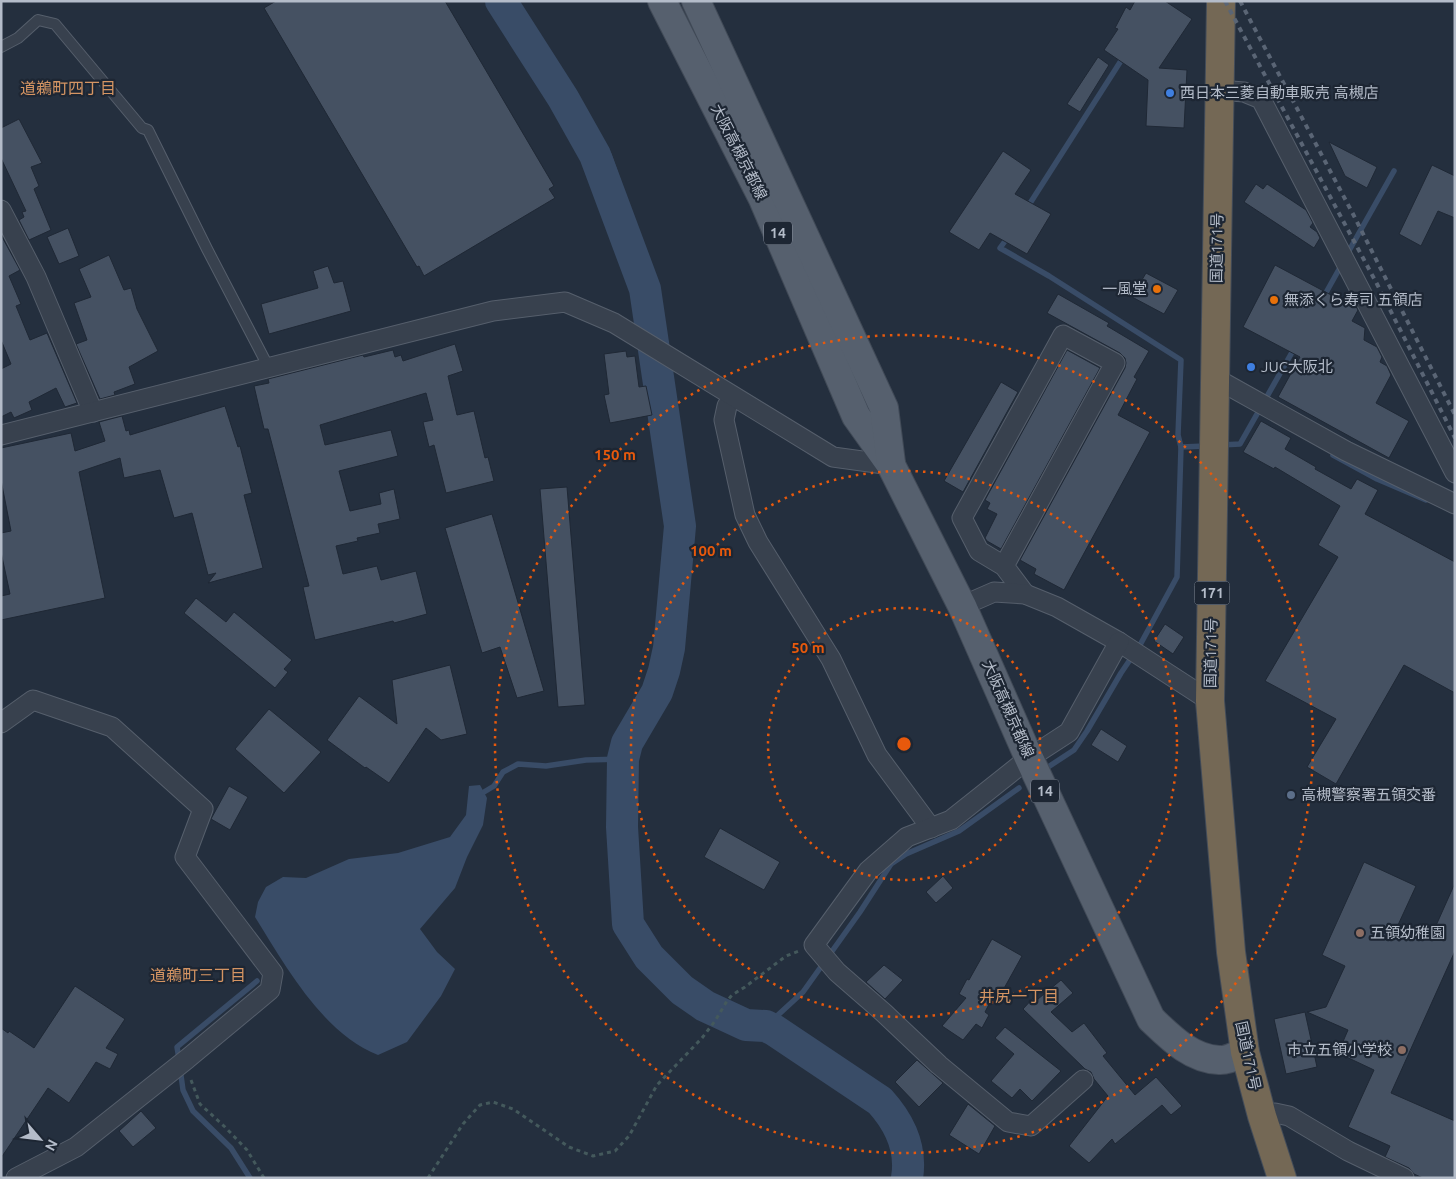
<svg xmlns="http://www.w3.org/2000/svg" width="1456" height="1179" viewBox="0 0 1456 1179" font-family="Ubuntu,'Noto Sans JP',sans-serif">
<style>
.water{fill:#394c67}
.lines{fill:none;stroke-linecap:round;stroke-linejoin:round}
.stream{stroke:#394c67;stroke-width:5.5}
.river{stroke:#394c67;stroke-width:32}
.building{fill:#455162;stroke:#1f2835}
.lane-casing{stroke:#565f6c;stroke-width:12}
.street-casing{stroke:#565f6c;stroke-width:21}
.primary-casing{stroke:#414a57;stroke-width:30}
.highway-casing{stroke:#434c59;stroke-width:30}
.path{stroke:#44595c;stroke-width:3;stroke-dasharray:4 4;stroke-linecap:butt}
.lane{stroke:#38414e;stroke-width:10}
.street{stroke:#38414e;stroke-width:19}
.primary{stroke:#56606e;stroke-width:28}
.highway{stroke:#746855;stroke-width:28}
.rail{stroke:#5a6575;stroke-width:4;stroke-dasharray:5 5;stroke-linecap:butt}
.ring{fill:none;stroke:#e8590c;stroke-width:2.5;stroke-dasharray:2.5 5}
.shop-dot{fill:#3f7fe0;stroke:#1d2633;stroke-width:2}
.food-dot{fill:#e8710a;stroke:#1d2633;stroke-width:2}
.service-dot{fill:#5c6f8a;stroke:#1d2633;stroke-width:2}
.education-dot{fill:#8d6e63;stroke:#1d2633;stroke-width:2}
.labels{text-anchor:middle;stroke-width:4.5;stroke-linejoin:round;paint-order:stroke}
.shield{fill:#1d2633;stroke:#878f9c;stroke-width:1}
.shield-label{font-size:14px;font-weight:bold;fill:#b4bcc9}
.poi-label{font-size:15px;fill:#b4bcc9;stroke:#1d2633;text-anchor:start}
.street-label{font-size:15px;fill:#b4bcc9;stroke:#1d2633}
.neighbourhood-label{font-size:16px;fill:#d59563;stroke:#1d2633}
.centre{fill:#e8590c;stroke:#1d2633;stroke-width:2.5}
.ring-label{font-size:15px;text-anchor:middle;font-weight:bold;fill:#e8590c;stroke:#1d2633;stroke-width:4.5;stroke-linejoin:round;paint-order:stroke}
</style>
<rect width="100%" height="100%" fill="#242f3e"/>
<path class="water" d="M480,785L487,798L483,825L467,857L455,888L420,929L437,952L455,969L441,996L407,1042L378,1055C323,1034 285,965 255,917L258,902L266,887L283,877L306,878L349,859L398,853L450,837L466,815L469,786Z"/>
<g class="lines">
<g class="stream">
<path d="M515,1L556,65L609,155L657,291L667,351"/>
<path d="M1027,208L1124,56"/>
<path d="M1008,237L1000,248L1049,276L1181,360L1178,435L1181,447L1177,577L1140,645L1121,673L1087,731L1074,750L1042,771"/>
<path d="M1346,256L1394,171"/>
<path d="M1323,298L1342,264"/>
<path d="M668,360L689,504L690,528L680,654L675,677L668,698L639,744L635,758L634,779L636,910L643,927L652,943L698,988L716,998L749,1013"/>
<path d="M1221,445L1240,444L1295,347"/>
<path d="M1181,447L1206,446"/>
<path d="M1333,455L1377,479L1426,500"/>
<path d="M484,792L494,786L503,772L518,764L546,766L586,760L623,759"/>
<path d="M766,1026L803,992L860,912L891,864L906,854L959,831L1019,788"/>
<path d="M780,1047L875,1113C890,1133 899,1152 895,1178"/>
<path d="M179,1059L177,1047L257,981"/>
<path d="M180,1068L183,1090L193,1111L231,1148L250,1178"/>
</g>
<path class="river" d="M501,1L563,98L595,155L645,289L680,526L669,648L664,671L657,692L627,743L623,759L622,827L628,924L649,957L682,990L705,1006L746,1025L766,1026L774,1030L880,1101C899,1122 912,1148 907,1178"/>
</g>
<g class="building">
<path d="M276,1H445L554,186L549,189L555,198L424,276L419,266L417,267L264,8Z"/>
<path d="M1135,1H1165L1192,19L1159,68L1187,70L1184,128L1146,126L1148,80L1104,50L1118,29L1115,28L1126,7L1130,10Z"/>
<path d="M1098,57L1109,65L1080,112L1067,104Z"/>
<path d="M19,119L42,163L31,167L39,186L34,189L51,230L29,240L19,220L24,217L22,212L26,211L1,158V128Z"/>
<path d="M1329,142L1377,167L1367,188L1345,176Z"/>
<path d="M1003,151L1031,170L1015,194L1051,214L1027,254L990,233L979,250L949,232Z"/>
<path d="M1432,165L1455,176V218L1438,211L1421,246L1399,234Z"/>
<path d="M1256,184L1263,189L1267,184L1306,210L1313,223L1310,227L1317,232L1320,238L1314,248L1244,202Z"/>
<path d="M68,228L79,256L59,264L47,237Z"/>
<path d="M1,235L20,270L9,276L21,304L16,306L30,340L47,333L77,403L65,407L56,388L29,402L32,410L14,418L11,412L1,417V369L11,364L1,340Z"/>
<path d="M109,255L124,290L131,288L137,309L158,351L129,367L135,384L114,392L115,395L100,399L76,344L87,340L74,303L91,297L79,269Z"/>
<path d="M1275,265L1333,296L1334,294L1355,305L1358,310L1352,321L1365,328L1364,340L1377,347L1382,357L1380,362L1387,366L1391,375L1376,403L1409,421L1389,458L1278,397L1300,357L1243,327Z"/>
<path d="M328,266L334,283L343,281L351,311L269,334L261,304L318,288L313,271Z"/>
<path d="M1146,273L1178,290L1164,314L1132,297Z"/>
<path d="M1058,294L1109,323L1107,326L1149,351L1134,377L1137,379L1118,415L1150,432L1064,590L1034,574L1036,569L1020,560L1125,368L1126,363L1125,358L1120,353L1047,313Z"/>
<path d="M455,344L463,371L448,376L457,415L474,411L485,458L488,457L494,481L446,493L434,445L429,447L423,422L433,420L426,393L320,425L325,445L391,430L398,456L339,471L350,511L381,504L379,493L394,489L400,519L378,524L380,533L357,538L358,541L336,546L343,574L377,566L381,580L416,571L427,614L394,623L393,621L315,640L303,587L309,586L268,429H264L254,386L269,383L268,379L363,355L364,357L393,350L395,357L401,355L403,361Z"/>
<path d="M1067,350L1100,368L1001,549L987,541L985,538L997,514L987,509L990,503L985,500Z"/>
<path d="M626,351L627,357L635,356L639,387L646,386L652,415L610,423L604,395L609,394L604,354Z"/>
<path d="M1001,382L1018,392L963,492L944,481Z"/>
<path d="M225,406L238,447L240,446L252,493L244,495L263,568L208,583L216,573L208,575L192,513L174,518L160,470L124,478L120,458L79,472L105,598L1,620V596L10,594L1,552V533L11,531L1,480V448L71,433L75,451L105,441L99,422L122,416L126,431L129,430L130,435Z"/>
<path d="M1261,421L1291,438L1285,449L1316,467L1315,469L1351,489L1357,479L1378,490L1365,514L1455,562V693L1404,665L1336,784L1307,767L1336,719L1265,681L1338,557L1318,545L1340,506L1275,467L1274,469L1243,452Z"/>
<path d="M567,487L585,705L558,707L540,489Z"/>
<path d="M492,514L544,691L517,698L500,647L482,653L445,528Z"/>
<path d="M196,598L226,622L234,612L292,660L284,669L288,672L275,688L184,613Z"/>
<path d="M1165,624L1184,637L1173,654L1154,641Z"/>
<path d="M450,665L467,734L441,740L426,728L389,783L366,767L365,768L327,740L359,696L397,724L392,680Z"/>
<path d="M269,709L321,752L284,793L235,749Z"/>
<path d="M1101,729L1127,746L1118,762L1091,745Z"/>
<path d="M229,786L248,797L230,830L211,819Z"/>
<path d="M720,828L780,862L764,890L704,857Z"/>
<path d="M1364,862L1416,886L1398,925L1430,939L1455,883V951L1391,1093L1455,1121V1178H1423L1414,1174L1409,1168L1385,1157L1390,1146L1348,1127L1374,1070L1338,1053L1348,1030L1307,1012L1326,1007L1345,966L1322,955Z"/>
<path d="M943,876L953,888L936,903L926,892Z"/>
<path d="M992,939L1022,956L1002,992L997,989L985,1012L989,1015L982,1028L976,1024L963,1040L942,1026L966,998L959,994L967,979L969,980Z"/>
<path d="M884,965L903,980L885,999L866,982Z"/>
<path d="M1061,980L1073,993L1051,1012L1072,1032L1084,1023L1107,1053L1103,1056L1135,1095L1156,1077L1182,1106L1171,1115L1162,1105L1115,1144L1112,1139L1089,1163L1069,1146L1108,1096L1094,1079L1091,1072L1085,1069L1023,1009L1035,996L1038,999Z"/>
<path d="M75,986L125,1019L106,1048L118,1054L110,1069L96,1062L69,1103L48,1088L1,1158V1028L8,1033L9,1031L34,1048Z"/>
<path d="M1305,1012L1317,1067L1286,1074L1274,1019Z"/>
<path d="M1005,1027L1061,1071L1032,1101L1020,1089L1012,1098L991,1081L1014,1054L995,1038Z"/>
<path d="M917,1060L943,1083L919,1107L895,1082Z"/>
<path d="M968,1104L995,1126L979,1154L949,1135Z"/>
<path d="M141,1111L156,1128L133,1147L119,1131Z"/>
</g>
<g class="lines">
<defs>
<path id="lane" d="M1,47L18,38L38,20L55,24L142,128L148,130L207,249L269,368"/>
<g id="street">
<path d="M1219,90L1244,92L1261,99L1455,473"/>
<path d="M1,210L36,277L93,412"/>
<path d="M1215,378L1346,451L1455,504"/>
<path d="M733,397L727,406L724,420L745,515L758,542L831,659L877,755L931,828"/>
<path d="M1,435L493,311L565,302L614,323L833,457L891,465"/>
<path d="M1004,566L1115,363L1063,335L962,518L979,551L1004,566L1025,594"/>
<path d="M962,606L994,592L1025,594L1057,607L1119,642L1210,701"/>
<path d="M1,723L33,700L112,727L203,809L185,857L273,973L270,990L187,1059L76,1147L16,1178"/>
<path d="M1083,1080L1031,1126L1008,1122L939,1065L884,1013L837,972L814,945L868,871L907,837L951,820L1029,758L1069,732L1119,642"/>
<path d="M1262,1116L1275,1113L1289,1116L1348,1151L1404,1178"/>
</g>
<g id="primary">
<path d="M662,1L763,199L856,416L891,465L962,606L1029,758L1151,1019C1170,1037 1191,1059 1219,1060C1227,1061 1237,1055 1245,1052"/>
<path d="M696,1L884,408L891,463"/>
</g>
<path id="highway" d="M1221,1L1210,701L1231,952L1245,1052L1262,1116L1282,1178"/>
</defs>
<use href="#lane" class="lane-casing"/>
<use href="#street" class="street-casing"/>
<use href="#primary" class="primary-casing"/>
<use href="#highway" class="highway-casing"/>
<g class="path">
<path d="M191,1080L200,1104L225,1127L247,1150L264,1178"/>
<path d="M428,1178L463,1124L480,1105L493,1102L513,1109L569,1147L593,1156L615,1151L629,1136L657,1085L702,1038L715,1021L727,1001L732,995L745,987L786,956L799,951"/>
</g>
<use href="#lane" class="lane"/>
<use href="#street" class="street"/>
<use href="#primary" class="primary"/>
<use href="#highway" class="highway"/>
<g class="rail">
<path d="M1225,1L1377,284L1455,438"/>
<path d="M1240,1L1353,214L1455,415"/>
</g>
</g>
<g class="ring">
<circle cx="904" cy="744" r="136"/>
<circle cx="904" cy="744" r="273"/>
<circle cx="904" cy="744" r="409"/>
</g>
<g class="shop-dot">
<circle cx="1170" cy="93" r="5"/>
<circle cx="1251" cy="367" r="5"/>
</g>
<g class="food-dot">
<circle cx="1157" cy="289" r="5"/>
<circle cx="1274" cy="300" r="5"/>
</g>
<circle class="service-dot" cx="1291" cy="795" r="5"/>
<g class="education-dot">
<circle cx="1360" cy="933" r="5"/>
<circle cx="1402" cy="1050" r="5"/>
</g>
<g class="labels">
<g class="shield">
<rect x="764" y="221.5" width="28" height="23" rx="4"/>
<rect x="1194.5" y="581.5" width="35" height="23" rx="4"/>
<rect x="1031" y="779.5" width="28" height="23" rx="4"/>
</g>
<g class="shield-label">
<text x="778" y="238">14</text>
<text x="1212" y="598">171</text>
<text x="1045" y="796">14</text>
</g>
<g class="poi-label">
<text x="1180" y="98">西日本三菱自動車販売 高槻店</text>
<text x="1147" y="294" text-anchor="end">一風堂</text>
<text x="1284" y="305">無添くら寿司 五領店</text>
<text x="1261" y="372">JUC大阪北</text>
<text x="1301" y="800">高槻警察署五領交番</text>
<text x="1370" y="938">五領幼稚園</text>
<text x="1392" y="1055" text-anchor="end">市立五領小学校</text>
</g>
<g class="street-label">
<text transform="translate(739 152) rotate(63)" y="5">大阪高槻京都線</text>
<text transform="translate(1217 248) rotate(-89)" y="5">国道171号</text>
<text transform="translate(1211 653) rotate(-89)" y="5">国道171号</text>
<text transform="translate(1008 709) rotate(66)" y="5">大阪高槻京都線</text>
<text transform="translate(1248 1056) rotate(78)" y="5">国道171号</text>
</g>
<g class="neighbourhood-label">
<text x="68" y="94">道鵜町四丁目</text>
<text x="198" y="981">道鵜町三丁目</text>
<text x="1019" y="1002">井尻一丁目</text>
</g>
</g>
<circle cx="904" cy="744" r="8" class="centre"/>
<g class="ring-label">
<text x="615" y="460">150 m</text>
<text x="711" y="556">100 m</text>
<text x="808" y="653">50 m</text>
</g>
<rect width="1456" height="1179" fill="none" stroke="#b4bcc9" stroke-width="5"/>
<g transform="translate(40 1139) rotate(118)" stroke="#1d2633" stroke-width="4" paint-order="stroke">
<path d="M0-4L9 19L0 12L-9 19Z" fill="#b4bcc9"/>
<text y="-8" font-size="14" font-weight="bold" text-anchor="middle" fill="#b4bcc9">N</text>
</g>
</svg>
